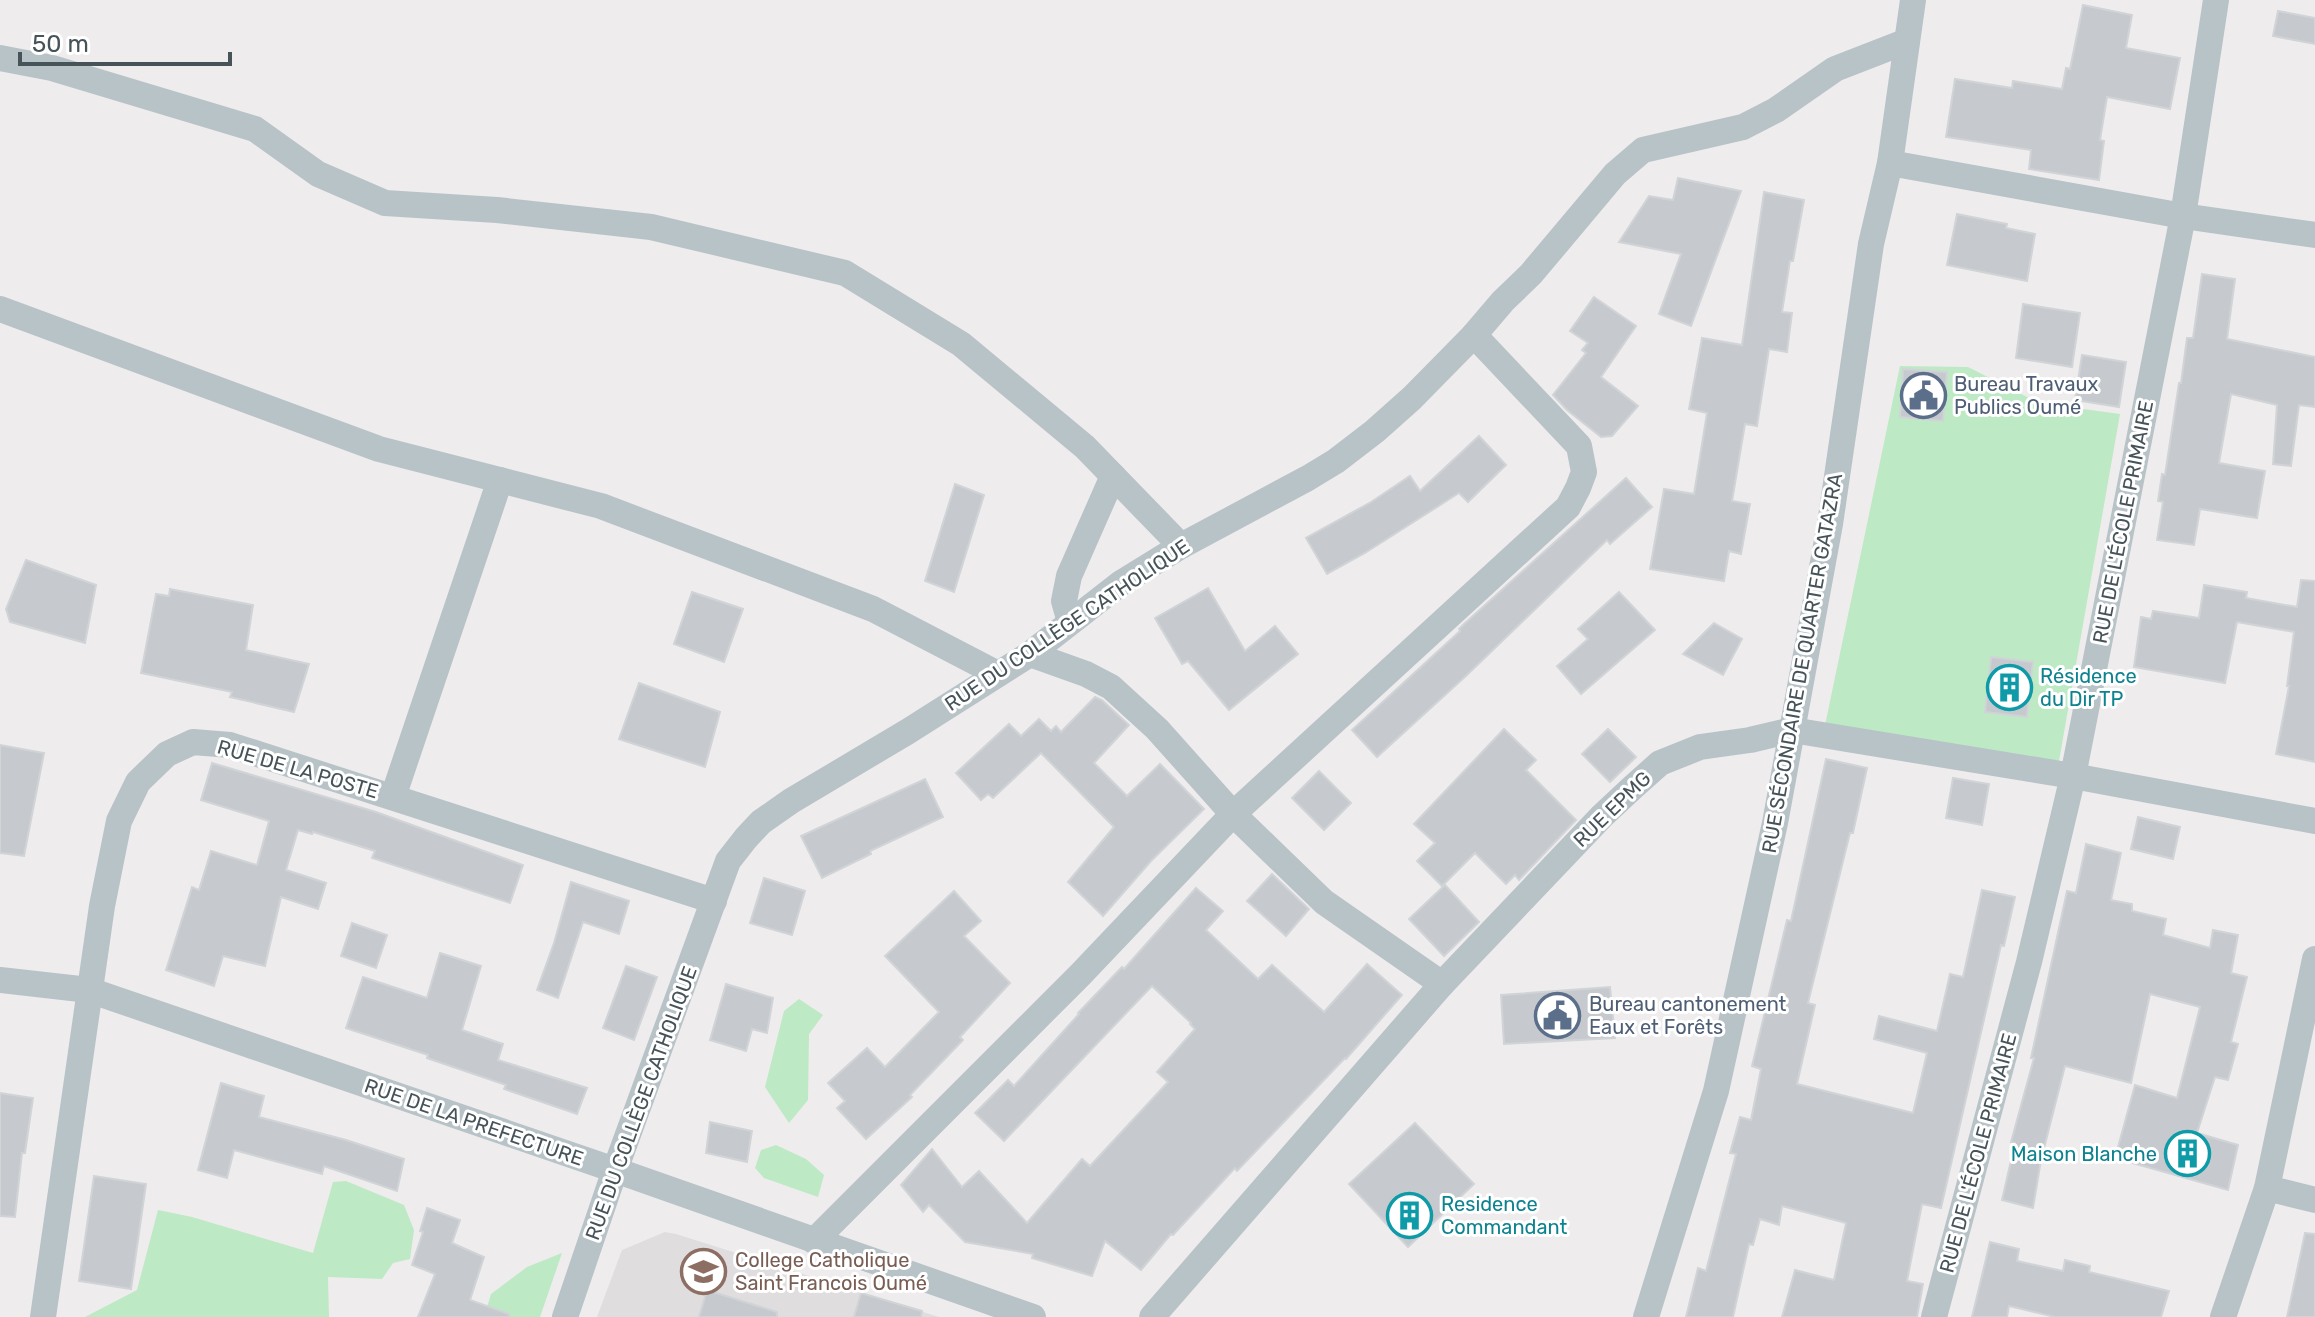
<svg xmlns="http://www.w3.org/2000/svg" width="2315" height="1317" viewBox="0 0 2315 1317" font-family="Rubik,sans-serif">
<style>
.education{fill:#e0ddde}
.green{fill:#bde9c5}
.building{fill:#c6cace;stroke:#d1d4d7;stroke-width:2}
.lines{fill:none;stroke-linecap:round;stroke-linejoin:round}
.minor{stroke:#b8c3c8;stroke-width:26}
.labels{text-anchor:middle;stroke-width:6;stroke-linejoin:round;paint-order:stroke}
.service-label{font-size:20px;fill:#4e5e75;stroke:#fff;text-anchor:start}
.street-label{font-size:20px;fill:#465358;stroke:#fff}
.culture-label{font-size:20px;fill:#0d838f;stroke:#fff;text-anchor:start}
.education-label{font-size:20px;fill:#785e54;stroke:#fff;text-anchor:start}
</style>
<rect width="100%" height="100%" fill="#efeced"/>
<path class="education" d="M665,1232L676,1234L939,1317H597L622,1250Z"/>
<g class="green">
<path d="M1900,366L1968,367L2039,403L2120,414L2059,761L1824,730Z"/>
<path d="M799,999L823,1015L809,1034L808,1100L789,1123L765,1087L784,1011Z"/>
<path d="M776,1145L806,1159L824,1175L818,1197L764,1178L755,1168L761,1150Z"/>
<path d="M346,1181L404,1205L414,1230L410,1259L393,1263L382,1279L328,1277L329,1317H85L137,1290L158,1210L192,1217L313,1253L333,1182Z"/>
<path d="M562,1253L540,1317H484L491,1294L527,1267Z"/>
</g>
<g class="building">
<path d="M2083,5L2132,15L2126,48L2180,58L2170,109L2107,97L2100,140L2104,141L2099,180L2029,169L2031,150L1946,137L1955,79L2012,88L2013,81L2062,89L2066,68L2070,69Z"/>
<path d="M2278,11L2315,18V44L2273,36Z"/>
<path d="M1678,178L1741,191L1691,326L1659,314L1681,254L1619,242L1649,196L1673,200Z"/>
<path d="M1764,192L1804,200L1793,261H1790L1782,312L1792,313L1787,352L1769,349L1757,426L1745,424L1732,501L1750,504L1741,554L1729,551L1724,581L1650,569L1664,489L1694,494L1707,413L1689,409L1702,338L1742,345Z"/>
<path d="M1957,214L2007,224L2006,228L2035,234L2027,281L1947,265Z"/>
<path d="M2202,274L2235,279L2227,339L2315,357V407L2299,405L2291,466L2273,464L2277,405L2231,394L2219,463L2265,471L2257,518L2200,509L2194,545L2157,540L2163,502L2158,501L2162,474L2165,475L2179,383H2181L2187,338H2193Z"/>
<path d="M1594,297L1636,326L1601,377L1638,406L1612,436L1601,437L1567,410L1553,395L1586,353L1582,350L1588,343L1570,331Z"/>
<path d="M2023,304L2080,313L2072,367L2016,358Z"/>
<path d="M2082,355L2126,362L2119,407L2075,400Z"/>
<path d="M1903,369L1947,372L1943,421L1900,417Z"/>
<path d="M1479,436L1506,465L1468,502L1459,493L1365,553L1327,574L1306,538L1371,502L1410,476L1420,491Z"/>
<path d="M1626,478L1652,507L1610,544L1607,540L1467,675L1377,757L1352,730L1460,631L1459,629L1464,624Z"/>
<path d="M955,484L984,495L954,592L925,581Z"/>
<path d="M26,560L96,585L85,643L10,622L6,609Z"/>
<path d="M2301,580L2315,581V762L2276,754L2289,686H2287L2294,632L2237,622L2225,683L2134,667L2141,617L2151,619L2153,611L2199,618L2204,585L2247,592L2246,598L2297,607Z"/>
<path d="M1208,588L1245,651L1275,626L1298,654L1229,710L1188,661L1182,664L1155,618Z"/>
<path d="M170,589L253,605L246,650L309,664L294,712L230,697L232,692L141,673L156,594L169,596Z"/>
<path d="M692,592L743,609L724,662L674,644Z"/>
<path d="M1619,592L1655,630L1581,694L1557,666L1588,639L1578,629Z"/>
<path d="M1714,623L1742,639L1723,675L1683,654Z"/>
<path d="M1991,657L2033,662L2027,717L1985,712Z"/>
<path d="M639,683L720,712L705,767L619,739Z"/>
<path d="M1095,697L1102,700L1129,725L1094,763L1127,796L1160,764L1204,809L1151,861L1103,916L1068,882L1114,827L1041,753L993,798L988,794L981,800L956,773L1009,724L1021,736L1039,719L1051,731L1056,726L1061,732Z"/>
<path d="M1504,729L1536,760L1526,770L1576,820L1519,880L1515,875L1506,884L1475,853L1442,886L1417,861L1435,843L1414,824Z"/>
<path d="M1608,729L1636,757L1610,782L1582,754Z"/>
<path d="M0,745L44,753L24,856L0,853Z"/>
<path d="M1826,759L1867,768L1853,833H1850L1808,1003L1815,1005L1797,1084L1913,1113L1927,1053L1874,1039L1879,1016L1937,1031L1950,974L1963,977L1982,890L2015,897L2004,946L2001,945L1941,1208L1922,1204L1907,1281L1923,1284L1917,1317H1782L1795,1270L1834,1280L1846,1223L1782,1206L1779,1225L1760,1219L1753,1245L1749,1244L1733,1317H1686L1698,1268L1706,1271L1736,1154L1730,1153L1740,1117L1751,1120L1761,1069L1752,1066L1787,920L1791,921Z"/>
<path d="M212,763L376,812L523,865L510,903L372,858L375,851L313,832L312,834L298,830L286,870L326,883L318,909L281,897L265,966L223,956L214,986L166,970L192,887L199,890L211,851L257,865L269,821L201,800Z"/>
<path d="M1319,771L1351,803L1324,830L1292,798Z"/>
<path d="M1953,778L1989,784L1982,825L1946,818Z"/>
<path d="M925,779L943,817L870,851L871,854L822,878L801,836Z"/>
<path d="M2138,817L2180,827L2173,859L2131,849Z"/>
<path d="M2086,844L2121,853L2111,900L2132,904V911L2166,919L2163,935L2210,948L2213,930L2238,935L2231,973L2247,977L2231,1042L2238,1044L2228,1080L2215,1077L2197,1133L2238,1145L2228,1190L2115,1158L2135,1085L2177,1098L2200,1007L2150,994L2131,1083L2065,1066L2041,1160L2033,1208L2002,1200L2015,1143L2011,1142L2034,1058H2031L2067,891L2076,893Z"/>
<path d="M1272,874L1309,909L1286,936L1247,901Z"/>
<path d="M764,878L805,891L792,935L750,923Z"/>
<path d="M571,882L629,901L619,934L583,922L558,998L537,990L554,943Z"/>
<path d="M1445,885L1479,922L1444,956L1409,919Z"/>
<path d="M1196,888L1223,911L1206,930L1258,979L1272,965L1324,1012L1367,964L1402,995L1346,1059L1345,1058L1237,1171L1235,1168L1173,1235L1171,1234L1141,1270L1105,1241L1092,1276L1032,1258L1033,1254L965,1242L929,1205L923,1212L901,1185L932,1149L962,1187L979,1171L1027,1223L1082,1159L1090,1166L1168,1082L1157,1072L1195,1029L1190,1024L1191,1023L1152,986L1004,1141L975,1113L1008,1080L1014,1086L1079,1014L1078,1013L1122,967L1124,969Z"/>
<path d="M954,891L981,921L964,936L1010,983L960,1037L963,1040L910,1095L912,1097L866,1139L837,1108L845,1101L828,1083L867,1048L885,1067L939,1012L885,956Z"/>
<path d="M352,923L387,935L376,968L341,956Z"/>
<path d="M440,953L481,966L462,1030L503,1044L498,1060L587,1088L577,1114L504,1089L506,1085L427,1058L428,1055L346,1028L363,977L427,998Z"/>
<path d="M626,966L657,977L634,1040L603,1028Z"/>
<path d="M726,984L773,998L767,1033L752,1029L746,1051L710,1040Z"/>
<path d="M1610,987L1615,1038L1504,1044L1501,995Z"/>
<path d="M221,1083L264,1096L259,1117L346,1140L404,1159L397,1191L324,1166L322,1174L234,1150L227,1178L198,1170Z"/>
<path d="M0,1093L33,1098L25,1153H22L15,1217L0,1216Z"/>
<path d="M710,1122L752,1131L747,1162L706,1153Z"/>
<path d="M1415,1123L1474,1184L1408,1247L1349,1184Z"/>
<path d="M94,1176L146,1184L131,1289L79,1281Z"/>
<path d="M427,1208L460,1220L452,1243L484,1257L470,1300L509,1314V1317H418L435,1274L412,1265L423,1232L420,1231Z"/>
<path d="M2305,1233L2315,1234V1317H2287Z"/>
<path d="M1990,1242L2019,1249L2017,1261L2063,1271L2065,1260L2090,1266L2089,1272L2169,1291L2161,1317H2055L2009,1306L2007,1317H1972Z"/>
<path d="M707,1290L777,1312V1317H699Z"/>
<path d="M861,1293L922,1311L921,1317H854Z"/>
</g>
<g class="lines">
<g class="minor">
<path d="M0,58L52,68L255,129L318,174L385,203L497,210L651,227L845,273L961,344L1085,447L1181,546"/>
<path d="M1890,163L2183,216L2315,235"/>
<path d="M0,309L379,449L601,506L873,609L998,674"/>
<path d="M1070,622L1064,601L1069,576L1113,476"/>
<path d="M1030,654L1086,674L1111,687L1157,729L1233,814L1324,902L1442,984"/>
<path d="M393,797L500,480"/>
<path d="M0,980L89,990L615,1170L1033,1317"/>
<path d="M2267,1188L2315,1200"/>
<path d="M814,1241L1080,975L1233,814L1568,507L1578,488L1584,472L1579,446L1474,335"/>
<path d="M43,1317L102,906L119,821L138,782L167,754L193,742L230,745L714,901"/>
<path d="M565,1317L615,1170L728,861L746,838L761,822L791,801L907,732L1030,654L1121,583L1181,546L1308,478L1336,461L1375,431L1412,398L1474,335L1503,301L1531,274L1615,174L1643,150L1743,127L1776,110L1835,69L1907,41"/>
<path d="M1152,1317L1442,984L1602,816L1632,788L1660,763L1700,747L1750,740L1792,730L2073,776L2315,821"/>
<path d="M1646,1317L1716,1091L1775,823L1830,524L1871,244L1890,163L1913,0"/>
<path d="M1934,1317L2029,962L2073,776L2183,216L2216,0"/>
<path d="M2223,1317L2267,1188L2315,959"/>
</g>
</g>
<defs>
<symbol id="civic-ring" viewBox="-11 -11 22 22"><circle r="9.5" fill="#fff" stroke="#5c6f8a" stroke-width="1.5"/><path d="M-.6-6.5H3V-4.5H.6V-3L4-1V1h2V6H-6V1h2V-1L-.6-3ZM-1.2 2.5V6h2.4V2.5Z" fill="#5c6f8a"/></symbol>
<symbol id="building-ring" viewBox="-11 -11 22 22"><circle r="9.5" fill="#fff" stroke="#0f9aa8" stroke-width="1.5"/><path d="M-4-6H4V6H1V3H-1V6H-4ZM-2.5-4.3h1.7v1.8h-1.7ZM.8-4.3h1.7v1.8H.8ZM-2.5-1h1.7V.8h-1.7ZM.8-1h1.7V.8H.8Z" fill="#0f9aa8"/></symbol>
<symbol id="school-ring" viewBox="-11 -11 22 22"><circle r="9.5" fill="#fff" stroke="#8d6e63" stroke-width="1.5"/><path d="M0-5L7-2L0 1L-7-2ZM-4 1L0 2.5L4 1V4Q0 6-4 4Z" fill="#8d6e63"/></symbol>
</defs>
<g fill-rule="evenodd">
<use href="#civic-ring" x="1898" y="370" width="51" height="51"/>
<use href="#building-ring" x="1984" y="662" width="51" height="51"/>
<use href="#civic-ring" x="1532" y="990" width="51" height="51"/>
<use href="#building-ring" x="2162" y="1128" width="51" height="51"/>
<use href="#building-ring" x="1384" y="1190" width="51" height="51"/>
<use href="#school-ring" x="678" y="1246" width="51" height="51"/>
</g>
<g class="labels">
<g class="service-label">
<text x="1954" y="391">Bureau Travaux<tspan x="1954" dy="23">Publics Oumé</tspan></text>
<text x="1589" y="1011">Bureau cantonement<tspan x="1589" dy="23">Eaux et Forêts</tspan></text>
</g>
<g class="street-label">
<text transform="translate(2123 522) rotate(-79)" y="7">RUE DE L'ÉCOLE PRIMAIRE</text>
<text transform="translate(1067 625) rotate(-34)" y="7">RUE DU COLLÈGE CATHOLIQUE</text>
<text transform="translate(1802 663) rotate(-80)" y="7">RUE SÉCONDAIRE DE QUARTER GATAZRA</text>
<text transform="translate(298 769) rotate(16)" y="7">RUE DE LA POSTE</text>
<text transform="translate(1612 809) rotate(-44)" y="7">RUE EPMG</text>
<text transform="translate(641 1103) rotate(-70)" y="7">RUE DU COLLÈGE CATHOLIQUE</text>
<text transform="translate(474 1122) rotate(19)" y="7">RUE DE LA PREFECTURE</text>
<text transform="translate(1978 1153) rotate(-75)" y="7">RUE DE L'ÉCOLE PRIMAIRE</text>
</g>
<g class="culture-label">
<text x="2040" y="683">Résidence<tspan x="2040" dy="23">du Dir TP</tspan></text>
<text x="2157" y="1161" text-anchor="end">Maison Blanche</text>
<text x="1441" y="1211">Residence<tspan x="1441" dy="23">Commandant</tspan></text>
</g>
<g class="education-label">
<text x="735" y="1267">College Catholique<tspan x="735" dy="23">Saint Francois Oumé</tspan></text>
</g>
</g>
<path d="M20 52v12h210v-12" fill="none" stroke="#465358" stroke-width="4"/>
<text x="32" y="52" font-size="24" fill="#465358" stroke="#ffffff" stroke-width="6" paint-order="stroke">50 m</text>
</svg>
